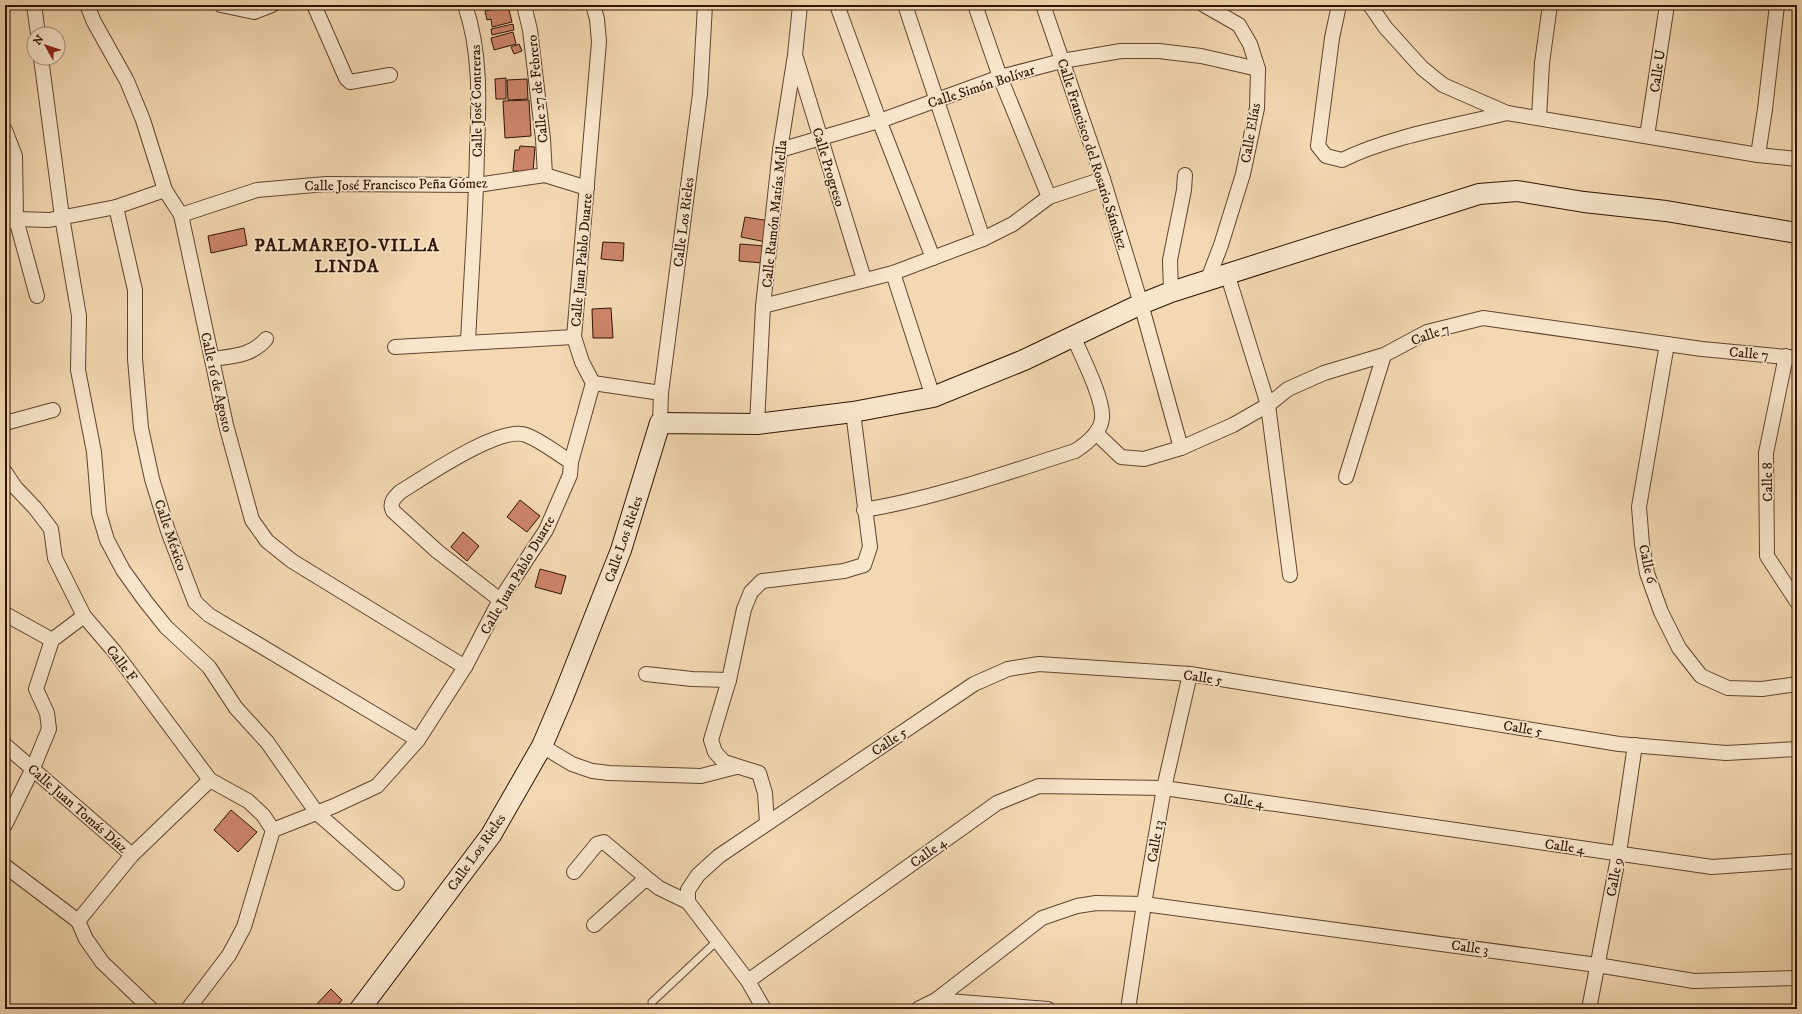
<svg xmlns="http://www.w3.org/2000/svg" width="1802" height="1014" viewBox="0 0 1802 1014" font-family="'IM FELL DW Pica',serif">
<style>
.building{fill:#cd856a;stroke:#2e1302}
.lines{fill:none;stroke-linecap:round;stroke-linejoin:round}
.lane-casing{stroke:#60442e;stroke-width:9}
.street-casing{stroke:#60442e;stroke-width:16}
.secondary-casing{stroke:#2e1302;stroke-width:22}
.lane{stroke:#f8e6cc;stroke-width:7}
.street{stroke:#f8e6cc;stroke-width:14}
.secondary{stroke:#f8e6cc;stroke-width:20}
.labels{text-anchor:middle;stroke-width:3.5;stroke-linejoin:round;paint-order:stroke}
.street-label{font-size:14px;fill:#2e1302;stroke:#f8e6cc}
.district-label{font-size:18px;font-weight:bold;letter-spacing:1px;fill:#2e1302;stroke:#f8e6cc}
</style>
<rect width="100%" height="100%" fill="#f4d8b1"/>
<filter id="stains"><feTurbulence type="fractalNoise" baseFrequency=".005" numOctaves="4"/><feColorMatrix values="0 0 0 0 .2 0 0 0 0 .09 0 0 0 0 .02 0 0 0 .5 -.17"/></filter>
<radialGradient id="worn" r=".72"><stop offset=".6" stop-color="#630" stop-opacity="0"/><stop offset="1" stop-color="#630" stop-opacity=".3"/></radialGradient>
<g class="building">
<path d="M482,5H503L483,10Z"/>
<path d="M508,6L512,22L492,27L491,19L487,20L485,11Z"/>
<path d="M513,24L514,30L492,35L491,29Z"/>
<path d="M513,32L516,44L494,50L491,38Z"/>
<path d="M519,44L522,51L514,54L511,47Z"/>
<path d="M506,78V99H496L495,79Z"/>
<path d="M527,79L528,99L508,100L507,80Z"/>
<path d="M529,100L531,136L505,138L503,101Z"/>
<path d="M520,146L535,147L533,172L513,171L515,150H519Z"/>
<path d="M745,217L770,221L766,242L741,237Z"/>
<path d="M244,228L247,245L211,253L208,236Z"/>
<path d="M603,242L624,243L623,261L601,259Z"/>
<path d="M740,244L765,246L763,263L739,261Z"/>
<path d="M611,308L613,338H593L592,309Z"/>
<path d="M520,500L540,516L527,532L507,517Z"/>
<path d="M463,532L479,546L467,561L451,547Z"/>
<path d="M540,569L566,576L561,594L535,587Z"/>
<path d="M231,810L257,832L238,852L214,830Z"/>
<path d="M331,989L342,1000L334,1009H316L314,1007Z"/>
</g>
<g class="lines">
<defs>
<path id="lane" d="M652,1002L717,941"/>
<g id="street">
<path d="M34,5L38,34"/>
<path d="M87,5L94,22L127,81L143,120L165,190L181,215L226,425L252,520L267,541L292,561L465,667"/>
<path d="M221,5L254,12L272,5"/>
<path d="M314,5L346,78L350,82L390,75"/>
<path d="M465,5C481,52 479,101 477,150C476,214 471,278 468,342"/>
<path d="M524,5L530,30L543,139L545,175"/>
<path d="M837,5L879,120L933,258"/>
<path d="M905,5L983,239"/>
<path d="M975,5L1000,77L1049,197"/>
<path d="M1043,5L1103,179L1141,304L1181,448"/>
<path d="M1204,5L1239,25L1250,44L1258,69L1257,108L1243,174L1221,245L1208,279"/>
<path d="M1339,5L1332,38L1318,146L1326,156L1342,160C1391,136 1454,126 1507,113"/>
<path d="M1370,5L1385,27L1422,68L1443,85L1507,113L1758,155L1797,159"/>
<path d="M41,58L62,217L79,316L78,370L94,452L99,513L107,540L123,570L146,602L166,627L209,667L236,708L267,742L317,813L397,883"/>
<path d="M796,58L864,279"/>
<path d="M1539,118L1542,63L1550,5"/>
<path d="M5,130L15,156L16,219L37,296"/>
<path d="M1647,136L1667,5"/>
<path d="M780,150L885,119L1000,77L1062,61L1121,51H1159L1201,56L1258,69"/>
<path d="M1758,155L1765,109L1777,5"/>
<path d="M116,207L135,290V359L141,428L152,479L168,531L195,602L209,615L418,740"/>
<path d="M181,215L257,190L326,184L477,185L545,175L587,188"/>
<path d="M5,223L16,219L49,220L116,207L165,190"/>
<path d="M893,273L933,397"/>
<path d="M1227,273L1268,405L1290,575"/>
<path d="M1171,292L1170,260L1184,190L1185,175"/>
<path d="M763,306L893,273L983,239L1013,224L1049,197L1103,179"/>
<path d="M1667,344L1639,507L1642,544L1647,573L1661,612L1679,648L1701,676L1728,688L1762,689L1797,684"/>
<path d="M395,347L574,337"/>
<path d="M1786,356L1766,453L1767,556L1797,602"/>
<path d="M212,359C232,356 252,356 266,339"/>
<path d="M593,383L661,393"/>
<path d="M5,423L53,410"/>
<path d="M660,423L661,393L700,94L705,5"/>
<path d="M757,424L763,306L780,150L795,55L800,5"/>
<path d="M1096,433L1121,457L1144,459L1181,448L1233,425L1268,405L1288,389L1324,373L1384,355L1427,332L1483,318L1702,349L1797,358"/>
<path d="M5,472L15,487L35,508L51,529L55,558L84,616L114,651L210,780L248,801L263,815L273,830"/>
<path d="M1346,477L1384,355"/>
<path d="M864,510C936,498 1006,473 1075,451C1086,444 1101,432 1102,418C1104,399 1081,355 1073,336"/>
<path d="M500,600L437,551L393,511C389,503 394,498 400,492C425,477 500,425 526,435C542,441 556,453 571,462"/>
<path d="M5,614L52,640"/>
<path d="M646,674L692,679L729,680"/>
<path d="M5,745L132,855"/>
<path d="M542,746L572,764L592,771L609,773L701,776L736,767"/>
<path d="M767,823L765,793L759,773L724,762L715,752L711,740L729,680L744,609L751,592L762,581L844,571L864,565L870,547L853,412"/>
<path d="M5,825L33,768L49,729L47,713L36,689L52,640L84,616"/>
<path d="M273,830L334,806L377,786L418,740L465,667L500,600L546,530L570,475L571,462L593,383L582,362L574,337L599,42L597,19L593,5"/>
<path d="M5,866L78,921L86,939L102,962L151,1009"/>
<path d="M574,872L597,844L604,842L649,880"/>
<path d="M688,902V890L698,875L719,856L974,684L1008,669L1039,664L1190,674L1619,744L1726,753L1797,749"/>
<path d="M78,921L132,855L210,780"/>
<path d="M594,925L642,882L649,880L659,888L688,902L748,981L764,1009"/>
<path d="M748,981L997,803L1039,786L1164,788L1712,867L1797,861"/>
<path d="M936,1000L1048,1009"/>
<path d="M188,1009L229,955L244,927L273,830"/>
<path d="M918,1009L936,1000L1042,918L1077,906L1096,903L1144,904L1597,965L1694,981L1797,978"/>
<path d="M1128,1009L1144,904L1164,788L1190,674"/>
<path d="M1589,1009L1619,853L1635,745"/>
</g>
<path id="secondary" d="M360,1009L491,835L542,746L563,697L621,550L660,423L757,424L853,412L933,397L1024,360L1141,304L1171,292L1479,194L1517,191L1584,202L1666,211L1797,233"/>
</defs>
<use href="#lane" class="lane-casing"/>
<use href="#street" class="street-casing"/>
<use href="#secondary" class="secondary-casing"/>
<use href="#lane" class="lane"/>
<use href="#street" class="street"/>
<use href="#secondary" class="secondary"/>
</g>
<g class="labels">
<g class="street-label">
<text transform="translate(1657 71) rotate(-82)" y="5">Calle U</text>
<text transform="translate(981 86) rotate(-18)" y="5">Calle Simón Bolívar</text>
<text transform="translate(537 89) rotate(-96)" y="5">Calle 27 de Febrero</text>
<text transform="translate(476 101) rotate(-91)" y="5">Calle José Contreras</text>
<text transform="translate(1250 133) rotate(-80)" y="5">Calle Elías</text>
<text transform="translate(1093 154) rotate(72)" y="5">Calle Francisco del Rosario Sánchez</text>
<text transform="translate(829 167) rotate(73)" y="5">Calle Progreso</text>
<text transform="translate(396 184) rotate(-1)" y="5">Calle José Francisco Peña Gómez</text>
<text transform="translate(774 214) rotate(-84)" y="5">Calle Ramón Matías Mella</text>
<text transform="translate(683 222) rotate(-83)" y="5">Calle Los Rieles</text>
<text transform="translate(581 260) rotate(-85)" y="5">Calle Juan Pablo Duarte</text>
<text transform="translate(1430 334) rotate(-20)" y="5">Calle 7</text>
<text transform="translate(1749 353) rotate(5)" y="5">Calle 7</text>
<text transform="translate(217 382) rotate(77)" y="5">Calle 16 de Agosto</text>
<text transform="translate(1767 482) rotate(-91)" y="5">Calle 8</text>
<text transform="translate(171 535) rotate(71)" y="5">Calle México</text>
<text transform="translate(623 539) rotate(-71)" y="5">Calle Los Rieles</text>
<text transform="translate(1648 564) rotate(77)" y="5">Calle 6</text>
<text transform="translate(517 575) rotate(-60)" y="5">Calle Juan Pablo Duarte</text>
<text transform="translate(122 663) rotate(53)" y="5">Calle F</text>
<text transform="translate(1203 677) rotate(8)" y="5">Calle 5</text>
<text transform="translate(1523 728) rotate(9)" y="5">Calle 5</text>
<text transform="translate(889 741) rotate(-34)" y="5">Calle 5</text>
<text transform="translate(1244 800) rotate(8)" y="5">Calle 4</text>
<text transform="translate(78 808) rotate(41)" y="5">Calle Juan Tomás Díaz</text>
<text transform="translate(1155 841) rotate(-80)" y="5">Calle 13</text>
<text transform="translate(1565 846) rotate(8)" y="5">Calle 4</text>
<text transform="translate(476 852) rotate(-55)" y="5">Calle Los Rieles</text>
<text transform="translate(928 852) rotate(-36)" y="5">Calle 4</text>
<text transform="translate(1614 877) rotate(-79)" y="5">Calle 9</text>
<text transform="translate(1470 947) rotate(8)" y="5">Calle 3</text>
</g>
<g class="district-label">
<text x="347" y="251">PALMAREJO-VILLA<tspan x="347" dy="21">LINDA</tspan></text>
</g>
</g>
<rect width="1802" height="1014" fill="none" stroke="#f4d8b1" stroke-width="20"/>
<rect x="6" y="6" width="1790" height="1002" fill="none" stroke="#2e1302" stroke-width="2"/>
<rect x="10" y="10" width="1782" height="994" fill="none" stroke="#2e1302"/>
<g transform="translate(46 46) rotate(309)"><circle r="19" fill="#f8e6cc" stroke="#a7927b"/>
<path d="M0-3L7 15L0 10L-7 15Z" fill="#8f2418"/>
<text y="-6" font-size="11" font-weight="bold" text-anchor="middle" fill="#2e1302">N</text>
</g>
<rect width="100%" height="100%" filter="url(#stains)"/>
<rect width="100%" height="100%" fill="url(#worn)"/>
</svg>
